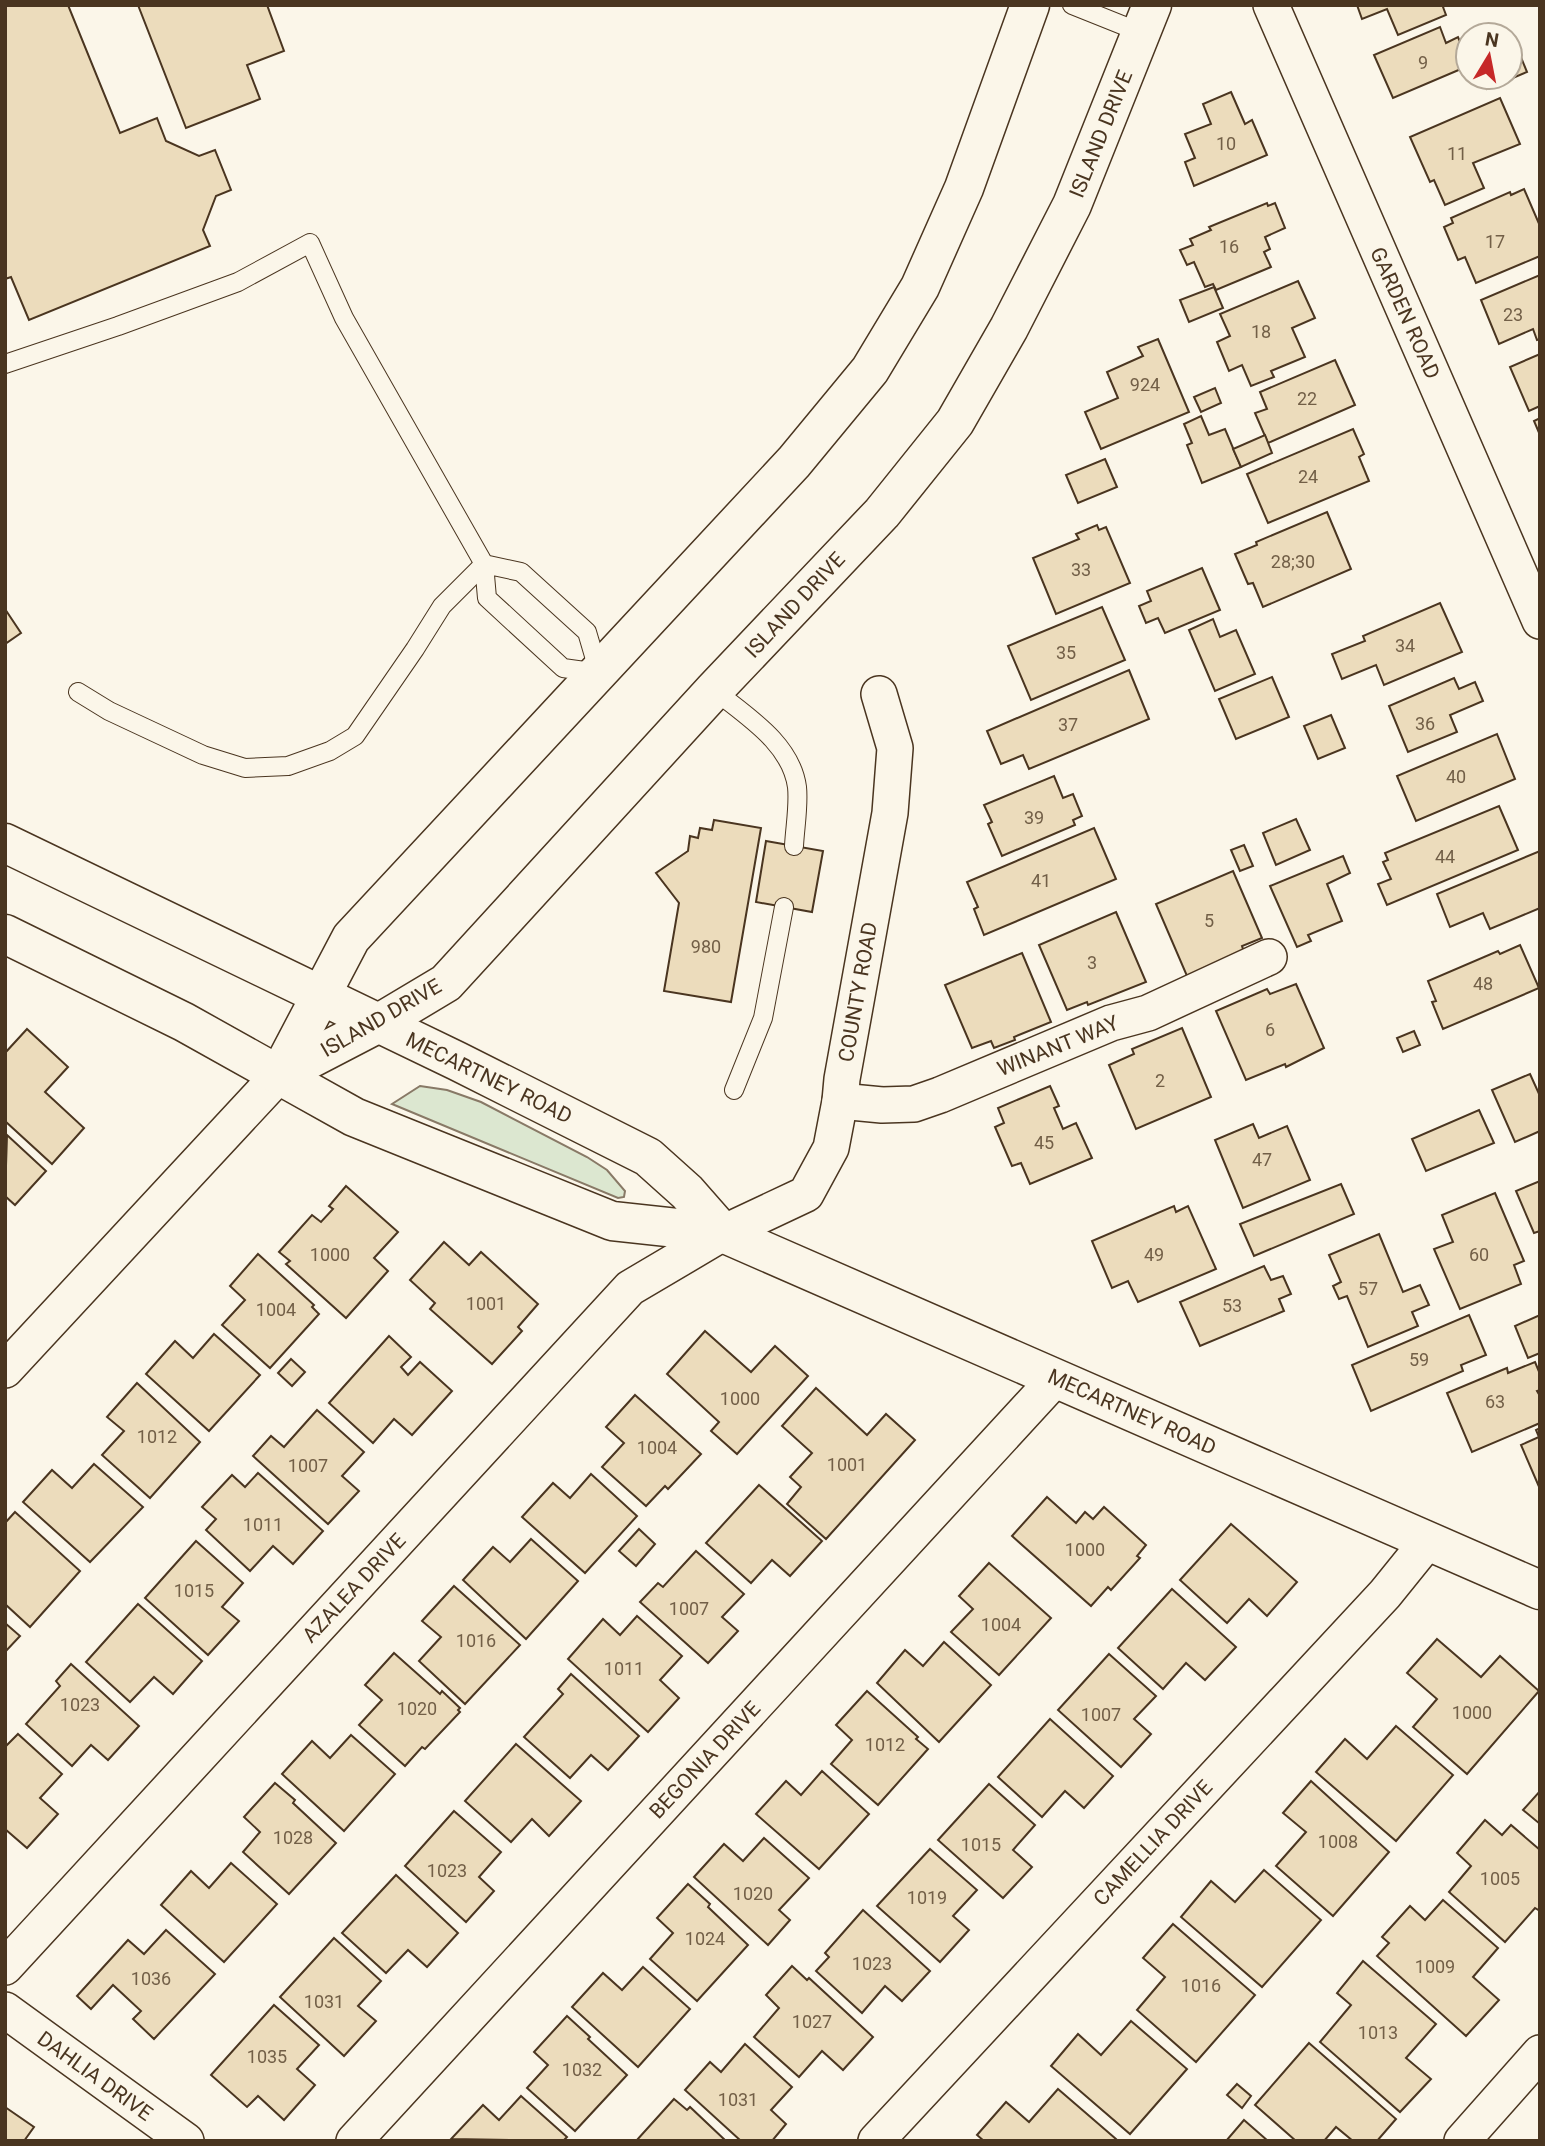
<svg xmlns="http://www.w3.org/2000/svg" width="1545" height="2146" viewBox="0 0 1545 2146" font-family="Roboto,sans-serif">
<style>
.green{fill:#dce7d0;stroke:#887966;stroke-width:2}
.building{fill:#ecdcbc;stroke:#4a3520;stroke-width:2}
.lines{fill:none;stroke-linecap:round;stroke-linejoin:round}
.lane-casing{stroke:#4a3520;stroke-width:20}
.street-casing{stroke:#4a3520;stroke-width:38}
.secondary-casing{stroke:#4a3520;stroke-width:41}
.lane{stroke:#fbf6e9;stroke-width:18}
.street{stroke:#fbf6e9;stroke-width:35}
.secondary{stroke:#fbf6e9;stroke-width:38}
.labels{text-anchor:middle;stroke-width:5;stroke-linejoin:round;paint-order:stroke}
.number-label{font-size:18px;fill:#725f47}
.street-label{font-size:21px;fill:#4a3520;stroke:#fbf6e9}
</style>
<rect width="100%" height="100%" fill="#fbf6e9"/>
<path class="green" d="M420,1086L447,1090L481,1102L587,1157L607,1170L625,1191L624,1197L618,1198L392,1104Z"/>
<g class="building">
<path d="M5,5H68L120,133L157,118L166,141L199,156L215,150L231,190L216,196L203,230L210,246L29,320L11,277L5,279Z"/>
<path d="M138,5H267L284,51L247,65L260,99L186,128Z"/>
<path d="M1357,5H1446L1443,7L1446,15L1398,35L1387,9L1362,19Z"/>
<path d="M1440,27L1446,43L1458,37L1468,61V66L1393,98L1374,55Z"/>
<path d="M1514,40L1527,72L1487,89L1482,77H1510V42Z"/>
<path d="M1231,92L1245,124L1252,120L1267,155L1194,186L1185,162L1195,158L1185,134L1211,124L1203,104Z"/>
<path d="M1500,98L1520,144L1473,163L1484,188L1445,205L1434,180L1430,182L1410,137Z"/>
<path d="M1524,189L1540,226V256L1476,283L1465,257L1458,260L1444,227L1453,223L1451,218L1510,192L1511,195Z"/>
<path d="M1267,203L1268,206L1275,203L1285,228L1265,237L1270,249L1264,252L1271,267L1216,290L1213,284L1205,287L1194,262L1187,265L1180,250L1193,245L1190,239L1211,230L1209,227Z"/>
<path d="M1540,275V339L1537,340L1533,329L1499,344L1481,300Z"/>
<path d="M1298,281L1315,318L1292,328L1305,357L1271,371L1274,377L1251,386L1242,365L1229,371L1217,342L1230,336L1220,314Z"/>
<path d="M1214,287L1223,308L1189,322L1180,300Z"/>
<path d="M1158,339L1189,412L1101,449L1085,412L1118,398L1107,372L1143,356L1138,347Z"/>
<path d="M1540,354V406L1529,411L1510,367Z"/>
<path d="M1335,360L1355,405L1268,443L1255,413L1267,409L1260,392Z"/>
<path d="M1215,388L1221,403L1201,412L1194,397Z"/>
<path d="M1201,416L1209,435L1225,429L1241,467L1202,483L1187,445L1192,443L1184,424Z"/>
<path d="M1540,418V435L1534,421Z"/>
<path d="M1353,429L1364,454L1359,457L1369,481L1268,523L1247,474Z"/>
<path d="M1265,435L1272,453L1241,467L1233,449Z"/>
<path d="M1105,459L1117,487L1078,503L1066,475Z"/>
<path d="M1327,512L1351,569L1263,607L1253,583L1248,584L1235,554L1257,545L1256,542Z"/>
<path d="M1097,525L1099,530L1106,527L1130,583L1056,614L1033,558L1079,539L1076,534Z"/>
<path d="M1202,568L1220,610L1165,633L1158,618L1146,623L1139,606L1151,601L1147,591Z"/>
<path d="M1440,603L1462,652L1384,685L1376,665L1342,679L1332,654L1365,641L1363,636Z"/>
<path d="M1102,607L1125,660L1031,700L1008,646Z"/>
<path d="M5,609L21,633L5,644Z"/>
<path d="M1213,619L1220,637L1236,630L1255,674L1215,691L1189,630Z"/>
<path d="M1129,670L1149,719L1029,769L1023,755L1001,764L987,731Z"/>
<path d="M1272,677L1289,717L1236,739L1219,699Z"/>
<path d="M1454,678L1459,689L1475,682L1483,701L1450,715L1457,732L1408,752L1389,706Z"/>
<path d="M1331,715L1345,748L1318,759L1304,726Z"/>
<path d="M1497,734L1515,779L1416,821L1397,776Z"/>
<path d="M1054,776L1063,798L1073,794L1082,816L1073,820L1075,825L1002,856L988,824L992,822L984,805Z"/>
<path d="M1499,806L1518,850L1387,905L1378,884L1391,879L1383,862L1388,860L1385,853Z"/>
<path d="M1296,819L1310,850L1276,865L1263,833Z"/>
<path d="M714,820L761,828L731,1002L664,991L679,903L656,873L688,851L690,836L698,838L700,828L712,830Z"/>
<path d="M1094,828L1116,879L984,935L974,909L978,907L967,882Z"/>
<path d="M766,841L823,851L812,912L756,902Z"/>
<path d="M1244,845L1253,866L1240,871L1231,850Z"/>
<path d="M1540,851V908L1490,929L1483,913L1450,927L1437,894Z"/>
<path d="M1343,856L1350,873L1327,884L1342,921L1308,935L1311,941L1297,947L1270,886Z"/>
<path d="M1233,871L1262,938L1242,946L1244,952L1187,976L1156,904Z"/>
<path d="M1116,912L1146,982L1088,1005L1087,1002L1067,1010L1039,945Z"/>
<path d="M1520,945L1539,988L1443,1029L1432,1002L1436,1001L1428,981L1498,951L1500,954Z"/>
<path d="M1022,953L1051,1022L1014,1037L1015,1040L994,1048L991,1041L972,1048L945,985Z"/>
<path d="M1296,984L1324,1048L1286,1067L1285,1064L1246,1080L1216,1011L1267,989L1270,994Z"/>
<path d="M1182,1028L1211,1097L1136,1129L1109,1065L1134,1054L1132,1049Z"/>
<path d="M27,1029L68,1067L45,1092L84,1128L52,1164L5,1121V1053Z"/>
<path d="M1414,1031L1420,1045L1403,1052L1397,1038Z"/>
<path d="M1530,1074L1540,1096V1131L1515,1142L1492,1090Z"/>
<path d="M1050,1086L1059,1106L1054,1108L1063,1129L1076,1123L1092,1158L1030,1184L1021,1163L1012,1166L995,1127L1004,1123L998,1108Z"/>
<path d="M1479,1110L1494,1143L1426,1171L1412,1139Z"/>
<path d="M1253,1124L1259,1138L1287,1126L1310,1180L1243,1208L1215,1140Z"/>
<path d="M7,1135L46,1171L15,1205L5,1196Z"/>
<path d="M1540,1181V1231L1534,1233L1516,1191Z"/>
<path d="M1341,1184L1354,1214L1254,1256L1240,1224Z"/>
<path d="M346,1186L398,1232L374,1258L388,1271L346,1318L286,1264L290,1261L279,1252L312,1215L321,1222L333,1209L329,1206Z"/>
<path d="M1495,1193L1524,1261L1514,1265L1521,1284L1460,1309L1434,1249L1453,1242L1442,1215Z"/>
<path d="M1174,1206L1176,1212L1188,1206L1216,1269L1138,1302L1128,1281L1112,1288L1092,1241Z"/>
<path d="M1379,1234L1403,1292L1420,1285L1429,1305L1412,1312L1418,1326L1368,1347L1347,1296L1339,1299L1333,1286L1341,1282L1329,1255Z"/>
<path d="M444,1242L469,1265L481,1252L538,1304L518,1327L522,1331L492,1364L430,1309L435,1303L410,1280Z"/>
<path d="M258,1254L314,1305L312,1307L319,1314L270,1368L222,1325L245,1300L230,1286Z"/>
<path d="M1264,1266L1271,1280L1283,1276L1291,1294L1279,1299L1284,1311L1200,1346L1180,1302Z"/>
<path d="M1469,1315L1486,1355L1461,1365L1463,1371L1371,1411L1352,1365Z"/>
<path d="M1540,1315V1353L1528,1358L1515,1326Z"/>
<path d="M705,1331L751,1372L775,1346L808,1376L737,1454L711,1431L719,1422L667,1374Z"/>
<path d="M214,1334L260,1375L209,1431L146,1374L175,1341L193,1358Z"/>
<path d="M389,1336L411,1357L401,1367L408,1375L420,1362L452,1391L412,1435L394,1419L373,1443L329,1403Z"/>
<path d="M291,1359L305,1372L292,1386L278,1373Z"/>
<path d="M1535,1362L1540,1374V1390L1537,1391L1540,1396V1423L1472,1452L1447,1393L1507,1368L1508,1373Z"/>
<path d="M137,1383L200,1442L150,1498L102,1455L124,1431L107,1417Z"/>
<path d="M816,1388L867,1435L886,1414L915,1440L826,1539L787,1504L801,1487L790,1477L812,1453L782,1426Z"/>
<path d="M635,1395L701,1454L668,1489L665,1486L646,1506L602,1467L624,1443L606,1427Z"/>
<path d="M317,1410L364,1452L342,1476L359,1491L328,1524L253,1456L271,1436L284,1447Z"/>
<path d="M1540,1428V1489L1521,1445L1539,1437L1536,1430Z"/>
<path d="M94,1464L143,1507L90,1562L23,1502L52,1470L72,1488Z"/>
<path d="M258,1473L323,1531L293,1564L273,1546L250,1571L206,1530L216,1519L202,1507L232,1475L245,1487Z"/>
<path d="M591,1474L637,1516L585,1573L522,1517L553,1483L570,1498Z"/>
<path d="M759,1485L822,1541L790,1576L772,1560L751,1583L706,1543Z"/>
<path d="M1047,1497L1076,1523L1085,1512L1093,1519L1104,1507L1146,1545L1137,1556L1140,1558L1111,1590L1108,1587L1091,1606L1012,1536Z"/>
<path d="M15,1512L80,1571L30,1627L5,1604V1523Z"/>
<path d="M1231,1524L1297,1582L1267,1616L1249,1599L1227,1623L1180,1580Z"/>
<path d="M639,1529L655,1544L636,1566L619,1551Z"/>
<path d="M531,1539L578,1581L526,1639L463,1580L493,1547L510,1562Z"/>
<path d="M196,1541L243,1583L222,1607L239,1621L208,1655L145,1598Z"/>
<path d="M696,1551L744,1594L722,1617L738,1631L708,1663L640,1602L658,1583L663,1587Z"/>
<path d="M989,1563L1051,1618L999,1675L951,1632L973,1609L959,1596Z"/>
<path d="M454,1586L520,1645L465,1704L419,1661L441,1637L422,1621Z"/>
<path d="M1172,1589L1236,1647L1205,1680L1186,1663L1163,1689L1118,1648Z"/>
<path d="M138,1604L202,1661L173,1694L154,1677L130,1702L86,1662Z"/>
<path d="M637,1616L682,1656L660,1680L679,1698L648,1732L568,1659L603,1619L620,1635Z"/>
<path d="M5,1623L20,1636L5,1652Z"/>
<path d="M1437,1639L1481,1677L1500,1656L1539,1691L1467,1774L1413,1727L1437,1699L1407,1673Z"/>
<path d="M944,1642L991,1685L939,1742L877,1683L905,1650L923,1666Z"/>
<path d="M394,1653L440,1694L442,1691L460,1708L458,1710L460,1712L425,1749L422,1747L405,1766L359,1725L382,1700L365,1685Z"/>
<path d="M1109,1654L1156,1696L1134,1719L1151,1734L1121,1767L1058,1710Z"/>
<path d="M71,1664L139,1726L108,1760L91,1745L72,1766L26,1724L60,1686L56,1681Z"/>
<path d="M571,1674L639,1736L608,1770L591,1755L570,1778L524,1737L563,1694L558,1689Z"/>
<path d="M867,1691L918,1737L916,1739L928,1749L878,1805L831,1764L852,1740L836,1725Z"/>
<path d="M1050,1719L1113,1776L1084,1808L1065,1791L1042,1817L998,1777Z"/>
<path d="M1396,1726L1453,1775L1396,1841L1316,1772L1345,1739L1367,1759Z"/>
<path d="M18,1734L62,1774L40,1798L58,1814L27,1848L5,1829V1747Z"/>
<path d="M351,1735L395,1774L344,1831L282,1774L312,1741L330,1758Z"/>
<path d="M516,1744L581,1801L549,1836L532,1819L511,1842L465,1801Z"/>
<path d="M822,1771L869,1814L819,1869L756,1814L786,1781L801,1795Z"/>
<path d="M1311,1781L1389,1852L1333,1916L1276,1866L1306,1832L1283,1813Z"/>
<path d="M275,1783L295,1800L293,1803L336,1843L289,1894L243,1852L260,1832L244,1817Z"/>
<path d="M989,1784L1035,1825L1013,1850L1032,1867L1003,1898L938,1840Z"/>
<path d="M1540,1791V1824L1523,1810Z"/>
<path d="M454,1811L501,1852L479,1877L494,1891L466,1922L405,1866Z"/>
<path d="M1485,1820L1502,1835L1511,1825L1540,1850V1911L1535,1908L1505,1942L1449,1892L1471,1866L1457,1853Z"/>
<path d="M764,1838L809,1878L779,1910L790,1920L768,1945L694,1877L724,1844L743,1861Z"/>
<path d="M930,1849L977,1890L953,1916L969,1930L940,1962L877,1906Z"/>
<path d="M231,1863L277,1904L224,1962L161,1905L191,1871L209,1888Z"/>
<path d="M1264,1870L1321,1920L1262,1987L1181,1917L1211,1881L1235,1902Z"/>
<path d="M396,1875L458,1933L427,1967L408,1950L386,1973L342,1933Z"/>
<path d="M688,1884L710,1904L708,1907L748,1945L697,2001L650,1959L673,1933L657,1918Z"/>
<path d="M1443,1900L1498,1948L1473,1977L1499,2000L1466,2036L1377,1956L1389,1943L1382,1937L1410,1906L1425,1920Z"/>
<path d="M863,1910L930,1971L902,2001L885,1986L862,2013L816,1971L829,1957L825,1953Z"/>
<path d="M1173,1924L1255,1995L1196,2062L1137,2010L1165,1977L1143,1958Z"/>
<path d="M166,1930L215,1974L154,2039L133,2019L141,2011L113,1985L91,2009L77,1996L128,1940L144,1954Z"/>
<path d="M334,1938L381,1981L358,2006L376,2021L344,2056L280,1997Z"/>
<path d="M1363,1961L1436,2024L1406,2058L1431,2079L1400,2112L1320,2042L1351,2005L1337,1993Z"/>
<path d="M792,1966L807,1980L809,1978L873,2037L843,2070L822,2051L799,2077L754,2037L779,2008L766,1995Z"/>
<path d="M643,1967L690,2009L638,2067L572,2007L603,1973L622,1990Z"/>
<path d="M274,2005L319,2045L297,2069L315,2085L284,2120L258,2096L247,2107L211,2075Z"/>
<path d="M567,2016L590,2037L588,2039L627,2075L575,2131L527,2088L548,2065L534,2052Z"/>
<path d="M1131,2021L1187,2069L1130,2134L1051,2066L1078,2034L1101,2055Z"/>
<path d="M1309,2043L1396,2119L1377,2141H1353L1336,2127L1324,2141H1296L1255,2105Z"/>
<path d="M745,2044L792,2087L771,2110L786,2124L772,2141H741L685,2090L710,2062L721,2072Z"/>
<path d="M1237,2084L1251,2096L1242,2108L1227,2095Z"/>
<path d="M1058,2089L1116,2139L1115,2141H984L977,2135L1006,2102L1029,2122Z"/>
<path d="M521,2096L567,2137L563,2141L451,2139L483,2105L499,2120Z"/>
<path d="M674,2099L687,2110L690,2107L726,2141H636Z"/>
<path d="M5,2107L34,2127L24,2141H5Z"/>
<path d="M1244,2120L1268,2141H1226Z"/>
</g>
<g class="lines">
<defs>
<g id="lane">
<path d="M1072,5L1142,33"/>
<path d="M5,364L118,326L238,282L310,243L344,318L484,564L487,598L563,668L599,673L587,632L521,572L484,564"/>
<path d="M714,690C746,716 791,743 797,787C799,805 795,827 794,846"/>
<path d="M78,692L109,711L203,755L245,768L288,766L330,751L355,736L415,649L442,606L484,564"/>
<path d="M734,1090L763,1018L784,907"/>
</g>
<g id="street">
<path d="M1271,5L1540,621"/>
<path d="M840,1101L882,1105L914,1104L940,1095L1111,1023L1148,1013L1269,957"/>
<path d="M5,1370L279,1075"/>
<path d="M5,1967L630,1288L723,1233L806,1194L831,1148L840,1101L842,1079L890,813L895,748L879,694"/>
<path d="M5,2010L186,2141"/>
<path d="M354,2141L1056,1378"/>
<path d="M876,2141L1385,1594L1427,1542"/>
<path d="M1462,2141L1540,2053"/>
</g>
<g id="secondary">
<path d="M5,843L457,1061L648,1157L687,1192L723,1233"/>
<path d="M5,934L184,1022L354,1117L612,1221L723,1233L1540,1590"/>
<path d="M279,1075L379,1023L446,983L714,690L882,513L955,422L1009,328L1072,205L1152,5"/>
<path d="M279,1075L351,938L794,462L870,370L920,287L964,188L1030,5"/>
</g>
</defs>
<use href="#lane" class="lane-casing"/>
<use href="#street" class="street-casing"/>
<use href="#secondary" class="secondary-casing"/>
<use href="#lane" class="lane"/>
<use href="#street" class="street"/>
<use href="#secondary" class="secondary"/>
</g>
<g class="labels">
<g class="number-label">
<text x="1423" y="69">9</text>
<text x="1226" y="150">10</text>
<text x="1457" y="160">11</text>
<text x="1495" y="248">17</text>
<text x="1229" y="253">16</text>
<text x="1513" y="321">23</text>
<text x="1261" y="338">18</text>
<text x="1145" y="391">924</text>
<text x="1307" y="405">22</text>
<text x="1308" y="483">24</text>
<text x="1293" y="568">28;30</text>
<text x="1081" y="576">33</text>
<text x="1405" y="652">34</text>
<text x="1066" y="659">35</text>
<text x="1425" y="730">36</text>
<text x="1068" y="731">37</text>
<text x="1456" y="783">40</text>
<text x="1034" y="824">39</text>
<text x="1445" y="863">44</text>
<text x="1041" y="887">41</text>
<text x="1209" y="927">5</text>
<text x="706" y="953">980</text>
<text x="1092" y="969">3</text>
<text x="1483" y="990">48</text>
<text x="1270" y="1036">6</text>
<text x="1160" y="1087">2</text>
<text x="1044" y="1149">45</text>
<text x="1262" y="1166">47</text>
<text x="330" y="1261">1000</text>
<text x="1154" y="1261">49</text>
<text x="1479" y="1261">60</text>
<text x="1368" y="1295">57</text>
<text x="486" y="1310">1001</text>
<text x="1232" y="1312">53</text>
<text x="276" y="1316">1004</text>
<text x="1419" y="1366">59</text>
<text x="740" y="1405">1000</text>
<text x="1495" y="1408">63</text>
<text x="157" y="1443">1012</text>
<text x="657" y="1454">1004</text>
<text x="847" y="1471">1001</text>
<text x="308" y="1472">1007</text>
<text x="263" y="1531">1011</text>
<text x="1085" y="1556">1000</text>
<text x="194" y="1597">1015</text>
<text x="689" y="1615">1007</text>
<text x="1001" y="1631">1004</text>
<text x="476" y="1647">1016</text>
<text x="624" y="1675">1011</text>
<text x="80" y="1711">1023</text>
<text x="417" y="1715">1020</text>
<text x="1472" y="1719">1000</text>
<text x="1101" y="1721">1007</text>
<text x="885" y="1751">1012</text>
<text x="293" y="1844">1028</text>
<text x="1338" y="1848">1008</text>
<text x="981" y="1851">1015</text>
<text x="447" y="1877">1023</text>
<text x="1500" y="1885">1005</text>
<text x="753" y="1900">1020</text>
<text x="927" y="1904">1019</text>
<text x="705" y="1945">1024</text>
<text x="872" y="1970">1023</text>
<text x="1435" y="1973">1009</text>
<text x="151" y="1985">1036</text>
<text x="1201" y="1992">1016</text>
<text x="324" y="2008">1031</text>
<text x="812" y="2028">1027</text>
<text x="1378" y="2039">1013</text>
<text x="267" y="2063">1035</text>
<text x="582" y="2076">1032</text>
<text x="738" y="2106">1031</text>
</g>
<g class="street-label">
<text transform="translate(1101 134) rotate(-68)" y="7">ISLAND DRIVE</text>
<text transform="translate(1405 313) rotate(66)" y="7">GARDEN ROAD</text>
<text transform="translate(795 605) rotate(-47)" y="7">ISLAND DRIVE</text>
<text transform="translate(858 992) rotate(-80)" y="7">COUNTY ROAD</text>
<text transform="translate(381 1018) rotate(-30)" y="7">ISLAND DRIVE</text>
<text transform="translate(1058 1046) rotate(-22)" y="7">WINANT WAY</text>
<text transform="translate(489 1078) rotate(26)" y="7">MECARTNEY ROAD</text>
<text transform="translate(1132 1412) rotate(24)" y="7">MECARTNEY ROAD</text>
<text transform="translate(354 1588) rotate(-47)" y="7">AZALEA DRIVE</text>
<text transform="translate(705 1760) rotate(-47)" y="7">BEGONIA DRIVE</text>
<text transform="translate(1153 1843) rotate(-47)" y="7">CAMELLIA DRIVE</text>
<text transform="translate(95 2076) rotate(36)" y="7">DAHLIA DRIVE</text>
</g>
</g>
<rect width="1545" height="2146" fill="none" stroke="#4a3520" stroke-width="14"/>
<g transform="translate(1489 56) rotate(10)"><circle r="33" fill="#fbf6e9" stroke="#b4a999" stroke-width="2"/>
<path d="M0-5L12 26L0 18L-12 26Z" fill="#c62828"/>
<text y="-10" font-size="19" font-weight="bold" text-anchor="middle" fill="#4a3520">N</text>
</g>
</svg>
